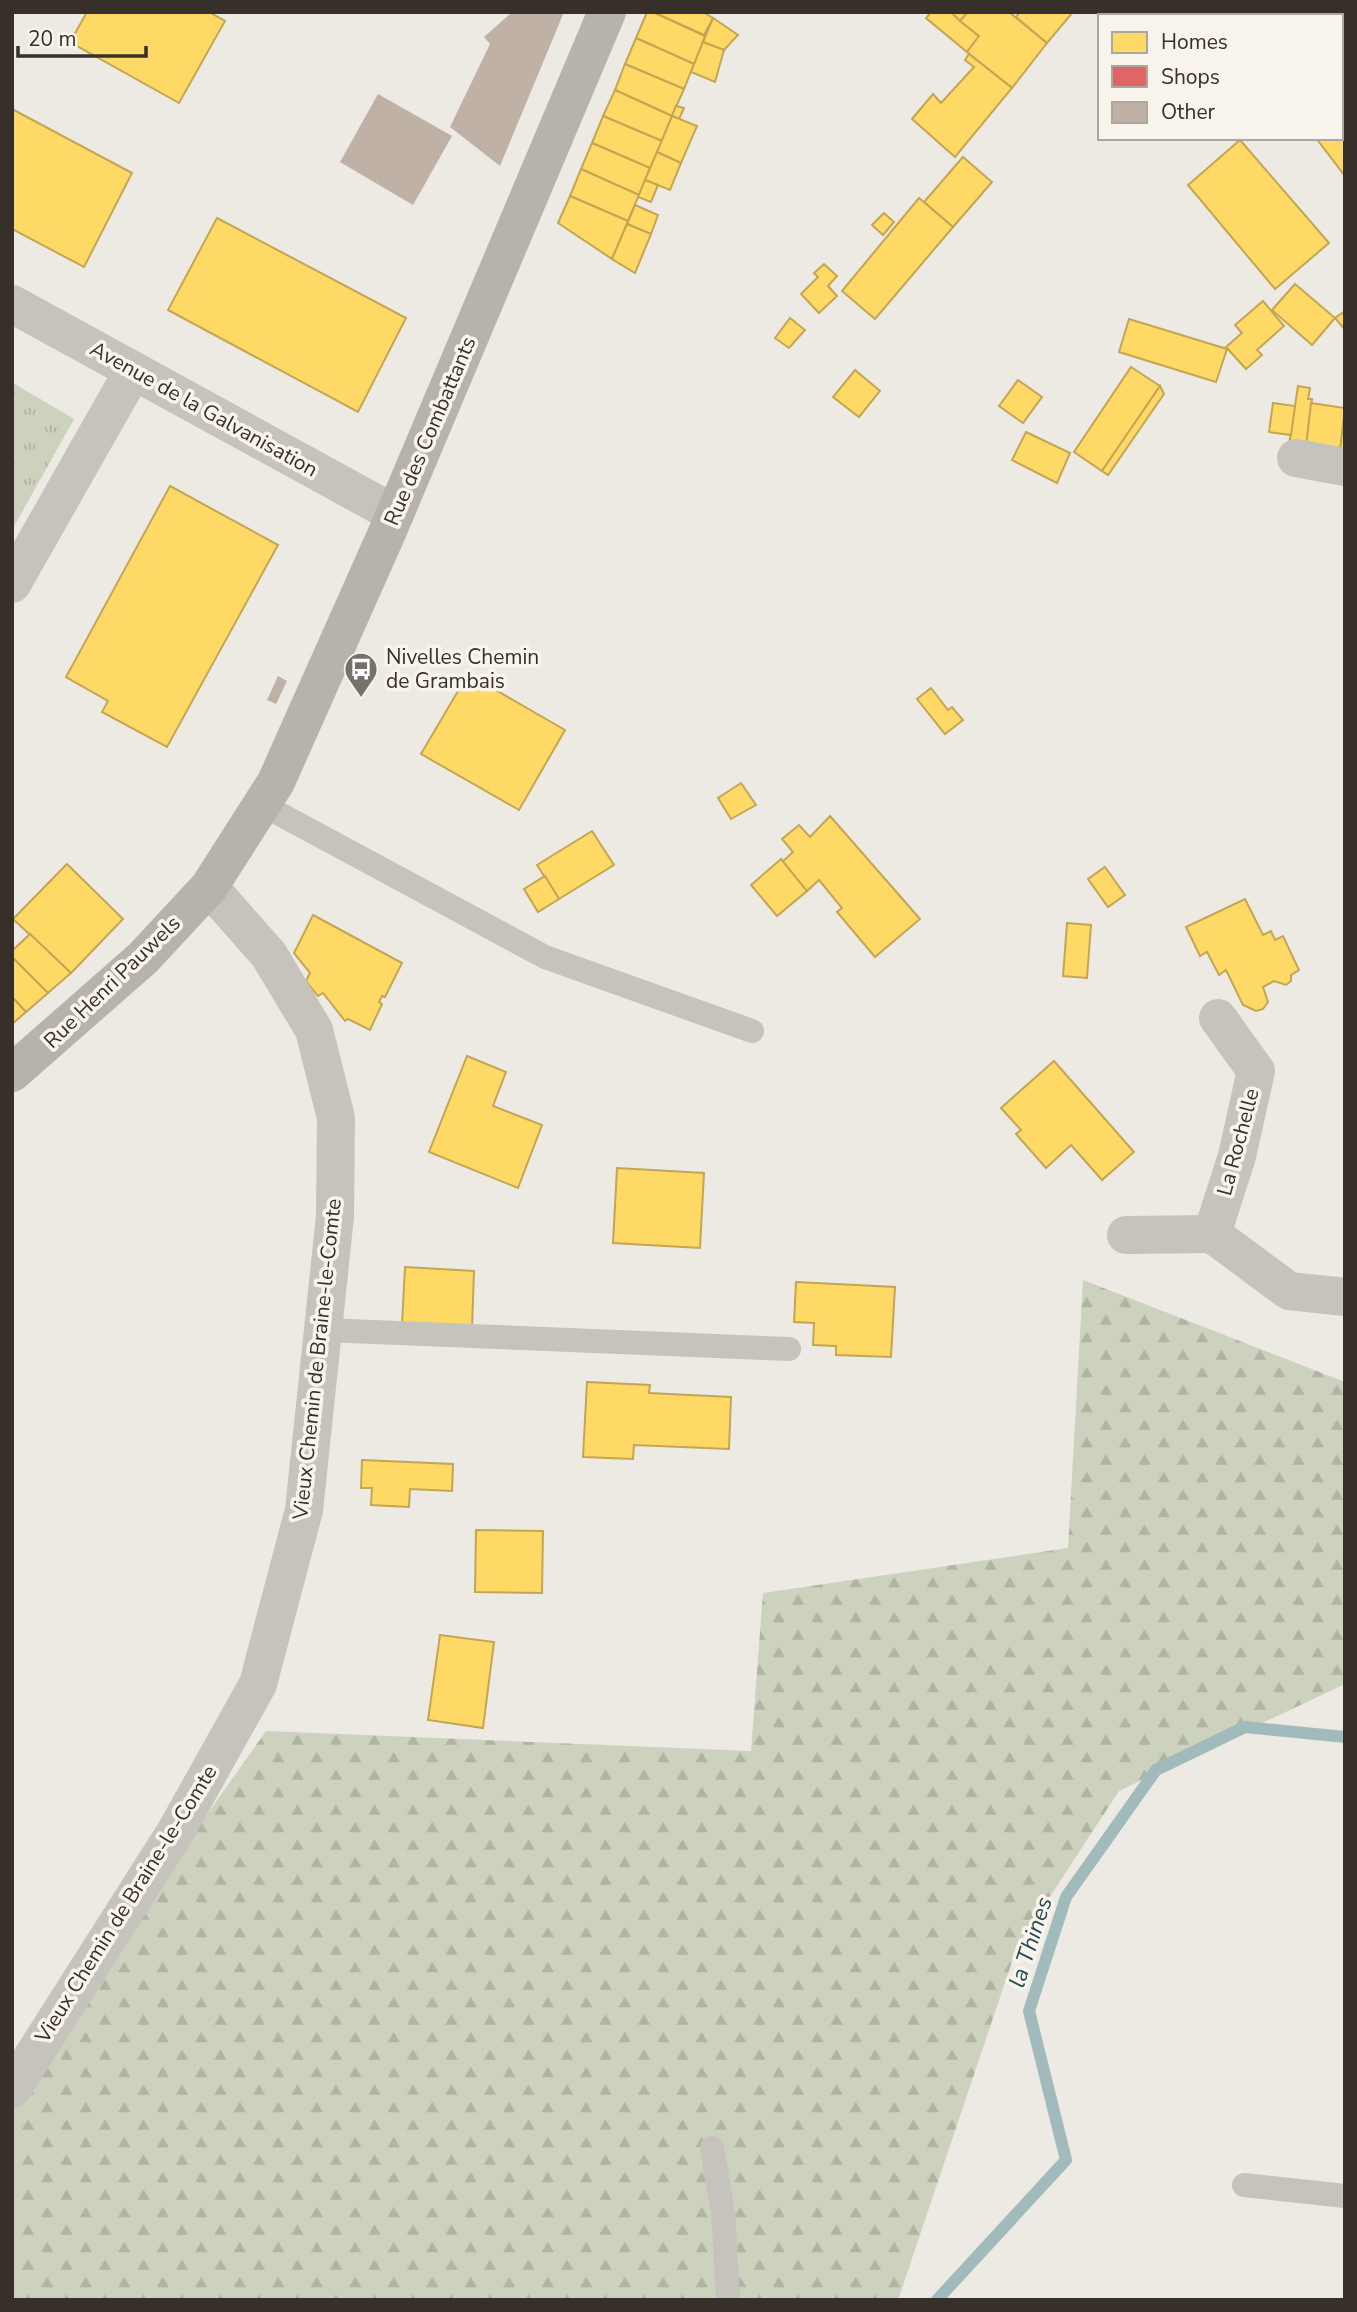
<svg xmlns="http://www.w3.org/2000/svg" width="1357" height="2312" viewBox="0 0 1357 2312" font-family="'Nunito Sans',sans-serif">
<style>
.grass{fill:url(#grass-tufts)}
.forest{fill:url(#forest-firs)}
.homes{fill:#ffd966;stroke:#c3a654;stroke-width:2}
.shops{fill:#e06666;stroke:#ad5654;stroke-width:2}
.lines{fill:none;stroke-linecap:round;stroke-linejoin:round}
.stream{stroke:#a1babc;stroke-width:12}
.building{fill:#bfb1a6}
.service{stroke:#c6c2bc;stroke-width:24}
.minor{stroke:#c6c2bc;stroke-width:38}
.tertiary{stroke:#c6c2bc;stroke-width:38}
.secondary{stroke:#b7b2ac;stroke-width:38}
.labels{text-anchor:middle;stroke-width:7;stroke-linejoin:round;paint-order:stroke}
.street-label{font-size:21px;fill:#37302a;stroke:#f9f4eb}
.poi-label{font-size:21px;fill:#37302a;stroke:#f9f4eb;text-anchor:start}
.water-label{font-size:23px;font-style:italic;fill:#224c56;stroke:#f9f4eb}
</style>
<defs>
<pattern id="grass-tufts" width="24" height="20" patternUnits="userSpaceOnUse" patternTransform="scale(1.75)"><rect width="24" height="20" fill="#ccd2be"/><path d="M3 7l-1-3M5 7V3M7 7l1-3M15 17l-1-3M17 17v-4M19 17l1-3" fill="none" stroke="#b0b5a3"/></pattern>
<pattern id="forest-firs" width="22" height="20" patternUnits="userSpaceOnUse" patternTransform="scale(1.75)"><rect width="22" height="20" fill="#ccd2be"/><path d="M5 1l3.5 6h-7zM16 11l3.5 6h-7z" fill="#b0b5a3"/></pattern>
</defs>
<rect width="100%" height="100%" fill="#edeae3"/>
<path class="grass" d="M15,384L74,419L12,530V385Z"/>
<path class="forest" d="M1083,1280L1345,1382V1684L1119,1791L1017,1947L898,2300H12V2090L266,1731L751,1751L763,1593L1068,1548Z"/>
<g class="homes">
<path d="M87,12H209L225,21L179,103L70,42Z"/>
<path d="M647,12H653L705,36L694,64L636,38Z"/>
<path d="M653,12H703L713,18L704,35Z"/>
<path d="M931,12H951L979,36L967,52L926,18Z"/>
<path d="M951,12H968L960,21Z"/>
<path d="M968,12H1009L1047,43L1012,88L967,52L979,36L960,21Z"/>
<path d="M1020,12H1073L1047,43L1016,17Z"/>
<path d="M713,18L738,35L724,50L703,42Z"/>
<path d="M636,38L694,64L684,89L625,64Z"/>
<path d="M703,42L724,50L715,82L691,72Z"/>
<path d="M969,54L1012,88L955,157L912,119L933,94L941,103L974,67L965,60Z"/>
<path d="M625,64L684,89L672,116L615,90Z"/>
<path d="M615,90L672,116L662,141L603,116Z"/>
<path d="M676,106L684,108L679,119L672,116Z"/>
<path d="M12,109L132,173L84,267L12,229Z"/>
<path d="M1341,112L1345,117V176L1316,138H1341Z"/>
<path d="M603,116L662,141L650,168L592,143Z"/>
<path d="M672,116L697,126L681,163L657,152Z"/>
<path d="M1240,140L1329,243L1275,289L1188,185Z"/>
<path d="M592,143L650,168L639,195L581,169Z"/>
<path d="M657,152L681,163L670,190L645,180Z"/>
<path d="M963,157L992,182L953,227L924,202Z"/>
<path d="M581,169L639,195L628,221L570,196Z"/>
<path d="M645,180L658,185L651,202L638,197Z"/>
<path d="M570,196L628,221L612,259L558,223Z"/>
<path d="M919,198L953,227L875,319L842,291Z"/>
<path d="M635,205L658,215L651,234L627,224Z"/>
<path d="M884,213L894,222L883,235L872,225Z"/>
<path d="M217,218L406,318L358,412L168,310Z"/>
<path d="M627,224L651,234L635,273L612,259Z"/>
<path d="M824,264L837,276L828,286L837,296L819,313L801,294L818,277L814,273Z"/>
<path d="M1295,284L1335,318L1312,345L1272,310Z"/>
<path d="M1263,301L1284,326L1257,350L1262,355L1246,369L1226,347L1242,333L1235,325Z"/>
<path d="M1345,311V330L1335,318Z"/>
<path d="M790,318L805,330L789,348L775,338Z"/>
<path d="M1129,319L1227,349L1216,382L1119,352Z"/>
<path d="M1131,367L1160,386L1102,471L1074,452Z"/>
<path d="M855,370L880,391L859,417L833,397Z"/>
<path d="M1018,380L1042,397L1023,423L999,406Z"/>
<path d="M1160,386L1164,394L1108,475L1102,471Z"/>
<path d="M1298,386L1310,388L1308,399H1312L1306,447L1289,445Z"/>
<path d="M1273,403L1295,406L1291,435L1269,432Z"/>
<path d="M1311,403L1345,408L1340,451L1306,447Z"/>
<path d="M1345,410V452L1340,451Z"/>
<path d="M1026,432L1070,453L1057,483L1012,460Z"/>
<path d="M170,486L278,545L167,747L102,712L108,701L66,677Z"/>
<path d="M468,674L565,730L519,810L421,754Z"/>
<path d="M931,688L948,710L952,707L963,720L945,734L917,699Z"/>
<path d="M741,783L756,805L731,819L718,798Z"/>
<path d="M830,816L920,919L875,957L837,912L842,908L819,880L807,891L781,863L793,852L782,839L799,825L810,837Z"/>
<path d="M592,831L614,865L559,899L537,865Z"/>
<path d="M781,859L807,891L777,916L751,885Z"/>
<path d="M67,864L123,919L71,973L13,919Z"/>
<path d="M1105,867L1125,895L1108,907L1088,879Z"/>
<path d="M545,876L559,899L538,912L524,889Z"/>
<path d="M1245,899L1263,935L1271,931L1275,940L1283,936L1299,970L1291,975V981L1286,985L1274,981L1263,987L1268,1002L1263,1009L1256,1011L1243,1005L1226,970L1219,975L1207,952L1200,956L1186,927Z"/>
<path d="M313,915L402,963L385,997L382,996L379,1002L382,1004L370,1030L348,1019L345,1021L323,993L318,996L306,981L310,973L294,953Z"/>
<path d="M1067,923L1091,925L1087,978L1063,976Z"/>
<path d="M30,934L71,973L48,993L12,957V951Z"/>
<path d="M12,957L48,993L26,1012L12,997Z"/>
<path d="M12,997L26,1012L12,1024Z"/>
<path d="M467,1056L506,1072L493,1106L542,1125L518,1188L429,1152Z"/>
<path d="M1054,1061L1134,1152L1102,1180L1071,1145L1046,1168L1016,1134L1021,1130L1001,1108Z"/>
<path d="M617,1168L704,1173L700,1248L613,1243Z"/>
<path d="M405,1267L474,1271L472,1328L402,1325Z"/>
<path d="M796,1282L895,1287L891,1357L836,1355V1346L813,1345L814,1323L794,1322Z"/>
<path d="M587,1382L650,1385L649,1393L731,1397L729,1449L634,1445L633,1459L583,1457Z"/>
<path d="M362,1460L453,1464L452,1491L410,1489L409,1507L371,1505L372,1488H361Z"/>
<path d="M476,1530L543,1531L542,1593L475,1592Z"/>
<path d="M440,1635L494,1642L483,1728L428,1720Z"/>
</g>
<path class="shops" d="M1326,12H1345V86L1341,82V16H1322Z"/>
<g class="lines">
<path class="stream" d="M937,2300L1066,2160L1029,2011L1066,1897L1156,1770L1245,1727L1345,1737"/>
</g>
<g class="building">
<path d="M508,12H564L500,166L450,127L490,44L484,37L510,14Z"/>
<path d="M378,94L452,136L413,205L340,162Z"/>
<path d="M278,676L287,681L276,704L267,700Z"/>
</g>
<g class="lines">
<g class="service">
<path d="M263,805L545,957L752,1031"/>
<path d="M324,1330L789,1349"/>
<path d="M712,2148L723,2212L728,2298"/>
<path d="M1244,2185L1345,2196"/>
</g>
<g class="minor">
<path d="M1296,458L1345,467"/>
<path d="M12,584L133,371"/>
<path d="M1218,1018L1256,1071L1237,1156L1212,1234L1289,1291L1345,1297"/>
<path d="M1126,1235L1212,1234"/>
<path d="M12,2089L176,1831L258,1684L304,1510L335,1216L336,1118L314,1030L269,955L209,887"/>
</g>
<path class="tertiary" d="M12,304L395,514"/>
<path class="secondary" d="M12,1073L143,958L209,887L276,782L386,535L607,12"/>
</g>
<defs>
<symbol id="bus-pin" viewBox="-11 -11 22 30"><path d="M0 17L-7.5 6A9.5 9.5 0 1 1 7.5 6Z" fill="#77716b" stroke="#f9f4eb"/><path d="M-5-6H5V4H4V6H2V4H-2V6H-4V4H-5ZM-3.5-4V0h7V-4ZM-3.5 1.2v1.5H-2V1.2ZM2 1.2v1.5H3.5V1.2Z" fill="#fff"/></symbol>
</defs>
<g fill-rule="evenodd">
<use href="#bus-pin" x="342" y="650" width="38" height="52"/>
</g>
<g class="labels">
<g class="street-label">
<text transform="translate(204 409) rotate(29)" y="7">Avenue de la Galvanisation</text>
<text transform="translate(430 431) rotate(-67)" y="7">Rue des Combattants</text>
<text transform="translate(112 982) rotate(-44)" y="7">Rue Henri Pauwels</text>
<text transform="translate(1238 1142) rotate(-75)" y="7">La Rochelle</text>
<text transform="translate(317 1359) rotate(-84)" y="7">Vieux Chemin de Braine-le-Comte</text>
<text transform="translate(126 1904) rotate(-58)" y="7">Vieux Chemin de Braine-le-Comte</text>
</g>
<g class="poi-label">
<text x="386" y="664">Nivelles Chemin<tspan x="386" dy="24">de Grambais</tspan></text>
</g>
<g class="water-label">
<text transform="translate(1030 1942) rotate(-72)" y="8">la Thines</text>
</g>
</g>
<rect width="1357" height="2312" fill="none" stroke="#37302a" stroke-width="28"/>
<rect x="1098" y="14" width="245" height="126" fill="#f9f4eb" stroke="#aba69e" stroke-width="2"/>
<rect x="1112" y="32" width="35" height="21" fill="#ffd966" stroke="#aba69e" stroke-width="2"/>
<text x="1161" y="49" font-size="21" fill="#37302a">Homes</text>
<rect x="1112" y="66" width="35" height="21" fill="#e06666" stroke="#aba69e" stroke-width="2"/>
<text x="1161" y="84" font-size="21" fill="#37302a">Shops</text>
<rect x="1112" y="102" width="35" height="21" fill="#bfb1a6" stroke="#aba69e" stroke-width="2"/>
<text x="1161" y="119" font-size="21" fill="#37302a">Other</text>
<path d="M18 46v10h128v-10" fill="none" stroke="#37302a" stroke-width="3.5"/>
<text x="28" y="46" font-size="21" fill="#37302a" stroke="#f9f4eb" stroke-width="5" paint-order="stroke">20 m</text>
</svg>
